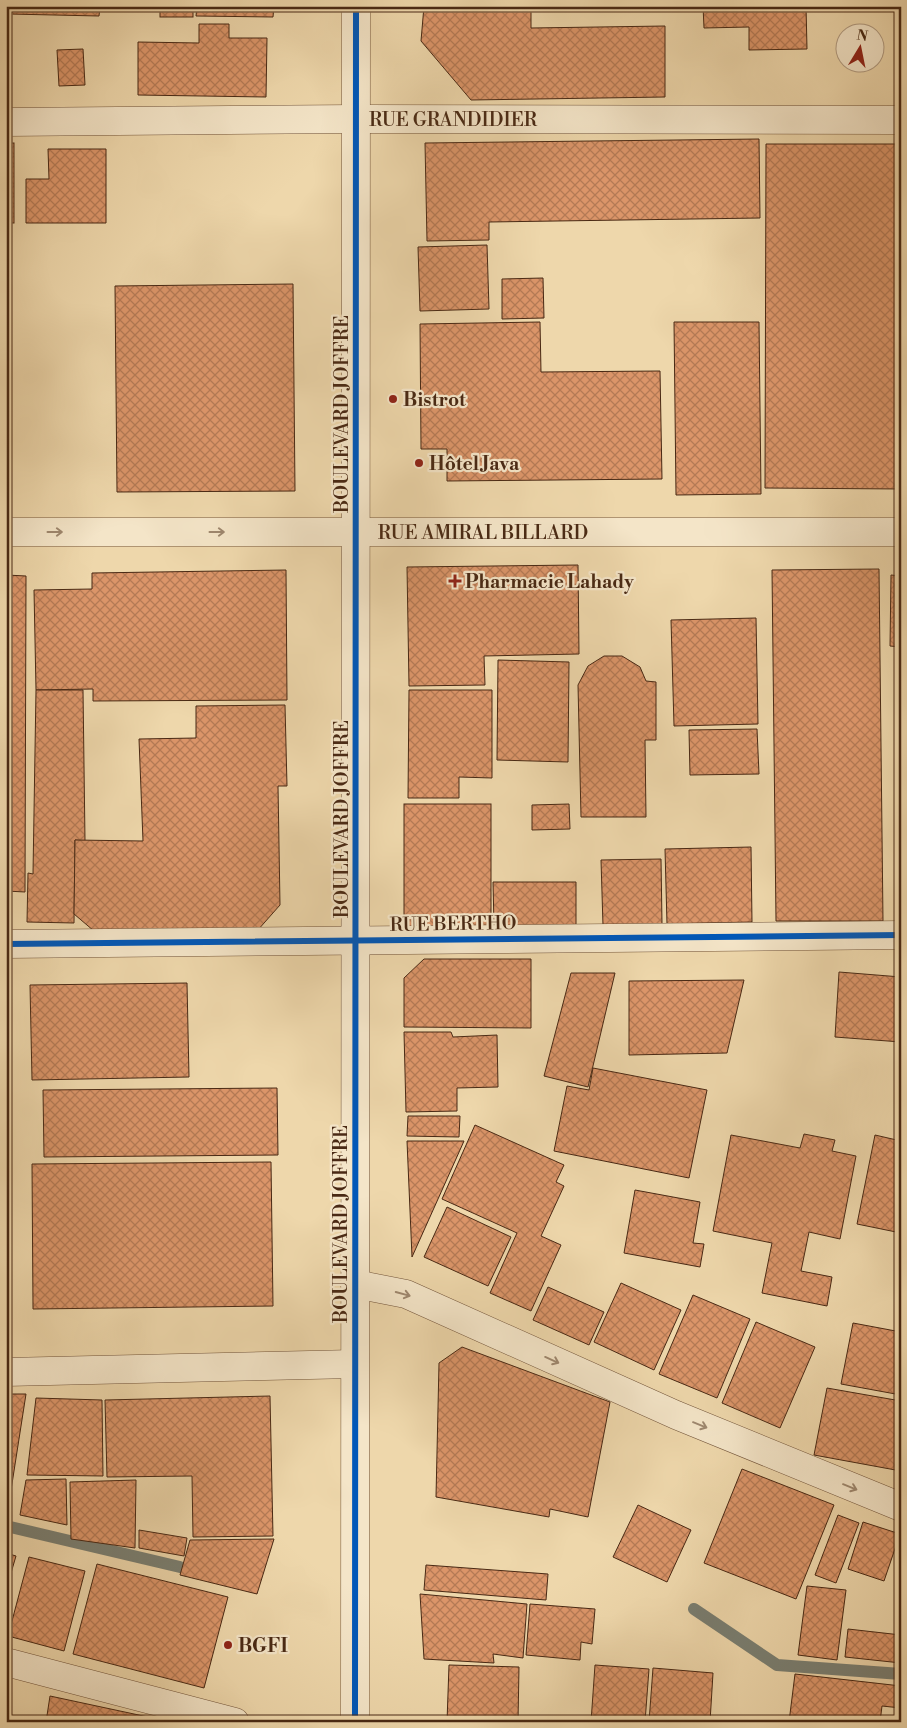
<svg xmlns="http://www.w3.org/2000/svg" width="907" height="1728" viewBox="0 0 907 1728" font-family="'Libre Bodoni',serif">
<style>
.lines{fill:none;stroke-linecap:round;stroke-linejoin:round}
.stream{stroke:#7a7f72;stroke-width:12}
.building{fill:url(#building-cross-hatch);stroke:#492914}
.minor-casing{stroke:#72543a;stroke-width:29}
.tertiary-casing{stroke:#72543a;stroke-width:29}
.minor{stroke:#f4e5c8;stroke-width:28}
.tertiary{stroke:#f4e5c8;stroke-width:28}
.cycleway-casing{stroke:#f4e5c8;stroke-width:9}
.cycleway{stroke:#0057b8;stroke-width:6}
.oneway{stroke:#9e876e}
.poi-dot{fill:#8f2418;stroke:#f4e5c8;stroke-width:2}
.labels{text-anchor:middle;stroke-width:4.5;stroke-linejoin:round;paint-order:stroke}
.street-label{font-size:19px;fill:#492914;stroke:#f4e5c8}
.poi-label{font-size:19px;font-weight:bold;fill:#492914;stroke:#f4e5c8;text-anchor:start}
</style>
<defs>
<pattern id="building-cross-hatch" width="8" height="8" patternUnits="userSpaceOnUse" patternTransform="scale(1.25)"><rect width="8" height="8" fill="#db9569"/><path d="M0 0l8 8M0 8l8-8" fill="none" stroke="#b47a55"/></pattern>
</defs>
<rect width="100%" height="100%" fill="#eed7ab"/>
<filter id="stains"><feTurbulence type="fractalNoise" baseFrequency=".004" numOctaves="4"/><feColorMatrix values="0 0 0 0 .2 0 0 0 0 .09 0 0 0 0 .02 0 0 0 .5 -.17"/></filter>
<radialGradient id="worn" r=".72"><stop offset=".6" stop-color="#630" stop-opacity="0"/><stop offset="1" stop-color="#630" stop-opacity=".3"/></radialGradient>
<g class="lines">
<g class="stream">
<path d="M6,1526L180,1567"/>
<path d="M694,1609L777,1665L901,1674"/>
</g>
</g>
<g class="building">
<path d="M9,6H100L99,16L9,14Z"/>
<rect x="160" y="6" width="33" height="11"/>
<path d="M197,6H274L273,17L196,16Z"/>
<path d="M424,6H531V28L665,26V97L471,100L421,41Z"/>
<path d="M703,6H806L807,49L749,50V27L704,28Z"/>
<path d="M199,24H229V38H267L266,97L138,95V42L199,43Z"/>
<path d="M83,49L85,85L59,86L57,50Z"/>
<path d="M759,139L760,218L489,222V240L427,241L425,143Z"/>
<rect x="6" y="143" width="8" height="80"/>
<path d="M766,144H901V489L765,488Z"/>
<path d="M48,149H106V223H26V179H49Z"/>
<path d="M487,245L489,309L420,311L418,247Z"/>
<path d="M543,278L544,318L502,319V279Z"/>
<path d="M293,284L295,491L117,492L115,286Z"/>
<path d="M540,322L541,372L660,371L662,479L447,481V449H421L420,324Z"/>
<path d="M674,322H759L761,494L676,495Z"/>
<path d="M578,565L579,654L484,656L485,685L409,686L407,567Z"/>
<path d="M879,569L883,921H776L772,570Z"/>
<path d="M286,570L287,700L93,701V689L36,690L34,590L92,589V573Z"/>
<path d="M6,575L26,576L25,892L6,891Z"/>
<path d="M891,575L901,576V647L890,646Z"/>
<path d="M756,618L758,724L674,726L671,620Z"/>
<path d="M604,656H622L640,667L646,681L656,682V740H645L646,817H581L578,685L588,666Z"/>
<path d="M498,660L569,662L568,762L497,760Z"/>
<path d="M36,690H83L85,841L75,840L74,923L27,922L28,873L33,874Z"/>
<path d="M409,690H492V778L459,777V798H408Z"/>
<path d="M285,705L287,786H278L280,905L257,931H94L74,914L75,840L143,841L139,739L196,738V706Z"/>
<path d="M757,729L759,774L690,775L689,730Z"/>
<rect x="404" y="804" width="87" height="124"/>
<path d="M569,804L570,829L532,830V805Z"/>
<path d="M751,847L752,922L667,924L665,849Z"/>
<path d="M661,859L662,924L603,926L601,860Z"/>
<path d="M493,882H576V925L494,926Z"/>
<path d="M424,959H531V1028L404,1027V978Z"/>
<path d="M839,972L901,977V1042L835,1037Z"/>
<path d="M571,973H615L588,1087L544,1076Z"/>
<path d="M744,980L727,1053L629,1055V981Z"/>
<path d="M187,983L189,1077L32,1080L30,985Z"/>
<path d="M404,1032H451L453,1037L497,1035L498,1087L457,1088V1111L406,1112Z"/>
<path d="M593,1068L707,1090L689,1178L554,1151L567,1086L589,1090Z"/>
<path d="M277,1088L278,1155L44,1157L43,1090Z"/>
<path d="M408,1116H460L459,1137L407,1136Z"/>
<path d="M475,1125L564,1165L556,1182L564,1186L541,1236L561,1245L531,1311L490,1293L517,1233L442,1199Z"/>
<path d="M804,1134L835,1140L832,1151L856,1156L840,1239L809,1232L801,1271L832,1277L827,1306L762,1293L772,1243L713,1231L731,1135L800,1148Z"/>
<path d="M875,1135L901,1141V1233L857,1224Z"/>
<path d="M407,1141H464L412,1257Z"/>
<path d="M271,1162L273,1306L33,1309L32,1164Z"/>
<path d="M635,1190L700,1202L693,1243L704,1244L700,1267L624,1253Z"/>
<path d="M447,1207L511,1237L488,1286L424,1257Z"/>
<path d="M621,1283L681,1310L654,1370L594,1342Z"/>
<path d="M548,1287L604,1312L589,1345L533,1320Z"/>
<path d="M693,1295L750,1319L717,1398L659,1374Z"/>
<path d="M756,1322L815,1347L780,1428L722,1403Z"/>
<path d="M853,1323L901,1332V1395L841,1384Z"/>
<path d="M462,1347L610,1402L588,1517L550,1509L549,1517L436,1497L439,1363Z"/>
<path d="M827,1388L901,1401V1471L814,1455Z"/>
<path d="M6,1394H26L9,1503H6Z"/>
<path d="M270,1396L273,1536L193,1537L192,1476L107,1477L105,1400Z"/>
<path d="M36,1398L102,1400L103,1476L27,1475Z"/>
<path d="M742,1469L834,1505L796,1599L704,1563Z"/>
<path d="M66,1479L67,1525L20,1515L26,1480Z"/>
<path d="M136,1480L135,1548L71,1539L70,1482Z"/>
<path d="M638,1505L691,1530L667,1582L613,1557Z"/>
<path d="M838,1515L859,1523L836,1583L815,1575Z"/>
<path d="M863,1522L900,1534L884,1581L848,1569Z"/>
<path d="M139,1530L187,1538L184,1556L139,1548Z"/>
<path d="M274,1539L257,1594L180,1575L190,1540Z"/>
<path d="M6,1553L16,1556L6,1590Z"/>
<path d="M29,1557L85,1571L64,1651L8,1636Z"/>
<path d="M97,1564L228,1597L204,1688L73,1654Z"/>
<path d="M426,1565L548,1574L546,1600L424,1590Z"/>
<path d="M807,1586L846,1590L837,1660L798,1655Z"/>
<path d="M420,1594L527,1604L523,1658L493,1654L494,1663L424,1659Z"/>
<path d="M530,1604L595,1609L592,1644L581,1642L580,1660L526,1655Z"/>
<path d="M848,1629L901,1635V1663L845,1657Z"/>
<path d="M449,1665L519,1667L518,1722H447Z"/>
<path d="M595,1665L649,1669L645,1722H591Z"/>
<path d="M653,1668L713,1673L710,1722H649Z"/>
<path d="M795,1674L901,1686V1708L882,1706L880,1722H789Z"/>
<path d="M50,1696L162,1720V1722H46Z"/>
</g>
<g class="lines">
<defs>
<g id="minor">
<path d="M6,122L356,119L901,120"/>
<path d="M6,944L901,935"/>
<path d="M355,1284L406,1294L676,1415L901,1507"/>
<path d="M6,1662L235,1722"/>
</g>
<g id="tertiary">
<path d="M6,532H901"/>
<path d="M6,1372L354,1364"/>
<path d="M355,1722L356,6"/>
</g>
</defs>
<use href="#minor" class="minor-casing"/>
<use href="#tertiary" class="tertiary-casing"/>
<use href="#minor" class="minor"/>
<use href="#tertiary" class="tertiary"/>
<defs>
<g id="cycleway">
<path d="M6,944L901,935"/>
<path d="M355,1722L356,6"/>
</g>
</defs>
<use href="#cycleway" class="cycleway-casing"/>
<use href="#cycleway" class="cycleway"/>
</g>
<defs><path id="oneway-shaft" d="M-6 0H5M1.5-3L5.5 0L1.5 3" fill="none" stroke-width="1.6" stroke-linecap="round" stroke-linejoin="round" transform="scale(1.25)"/></defs>
<g class="oneway">
<use href="#oneway-shaft" transform="translate(55 532)"/>
<use href="#oneway-shaft" transform="translate(217 532)"/>
<use href="#oneway-shaft" transform="translate(403 1294) rotate(15)"/>
<use href="#oneway-shaft" transform="translate(552 1360) rotate(24)"/>
<use href="#oneway-shaft" transform="translate(700 1425) rotate(22)"/>
<use href="#oneway-shaft" transform="translate(850 1487) rotate(22)"/>
</g>
<g class="poi-dot">
<circle cx="393" cy="399" r="5"/>
<circle cx="419" cy="463" r="5"/>
<path d="M452.5 573.5h5v5h5v5h-5v5h-5v-5h-5v-5h5z"/>
<circle cx="228" cy="1645" r="5"/>
</g>
<g class="labels">
<g class="street-label">
<text x="453" y="126">RUE GRANDIDIER</text>
<text transform="translate(341 414) rotate(-90)" y="7">BOULEVARD JOFFRE</text>
<text x="483" y="539">RUE AMIRAL BILLARD</text>
<text transform="translate(341 819) rotate(-90)" y="7">BOULEVARD JOFFRE</text>
<text transform="translate(453 923) rotate(-1)" y="7">RUE BERTHO</text>
<text transform="translate(340 1224) rotate(-90)" y="7">BOULEVARD JOFFRE</text>
</g>
<g class="poi-label">
<text x="403" y="406">Bistrot</text>
<text x="429" y="470">Hôtel Java</text>
<text x="465" y="588">Pharmacie Lahady</text>
<text x="238" y="1652">BGFI</text>
</g>
</g>
<rect width="907" height="1728" fill="none" stroke="#eed7ab" stroke-width="25"/>
<rect x="8" y="8" width="892" height="1713" fill="none" stroke="#492914" stroke-width="2.5"/>
<rect x="12" y="12" width="882" height="1703" fill="none" stroke="#492914"/>
<g transform="translate(860 48) rotate(10)"><circle r="24" fill="#f4e5c8" stroke="#b09a80"/>
<path d="M0-4L9 19L0 12L-9 19Z" fill="#8f2418"/>
<text y="-8" font-size="14" font-weight="bold" text-anchor="middle" fill="#492914">N</text>
</g>
<rect width="100%" height="100%" filter="url(#stains)"/>
<rect width="100%" height="100%" fill="url(#worn)"/>
</svg>
